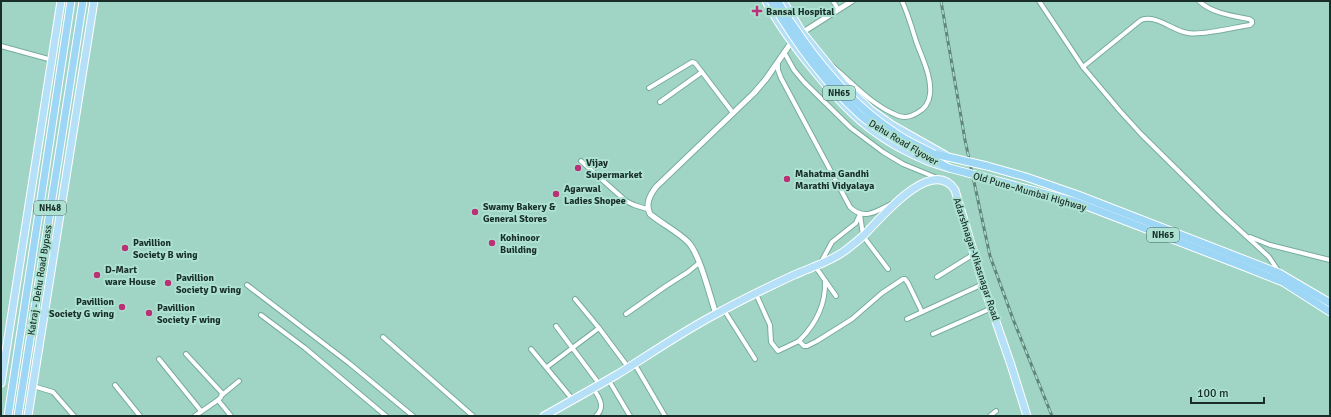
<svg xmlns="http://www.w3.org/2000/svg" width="1331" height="417" viewBox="0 0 1331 417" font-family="Signika,sans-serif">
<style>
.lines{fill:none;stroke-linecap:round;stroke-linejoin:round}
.minor-casing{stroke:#78ac9d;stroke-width:6}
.tertiary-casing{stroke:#78ac9d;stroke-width:7}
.primary-casing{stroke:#fff;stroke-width:9}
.trunk-casing{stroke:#fff;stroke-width:9}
.minor{stroke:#fff;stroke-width:4}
.tertiary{stroke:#fff;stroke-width:5}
.primary{stroke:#b6e0f8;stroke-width:7}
.trunk{stroke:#9ed6f6;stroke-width:7}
.rail-casing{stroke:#60857b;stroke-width:3}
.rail{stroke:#ade2d2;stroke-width:1.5;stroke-dasharray:4.5;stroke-linecap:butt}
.trunk-bridge-casing{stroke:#fff;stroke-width:9;stroke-linecap:butt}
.trunk-bridge{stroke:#9ed6f6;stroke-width:7}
.poi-dot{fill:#b83275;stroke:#ade2d2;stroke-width:1.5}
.labels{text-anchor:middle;stroke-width:4;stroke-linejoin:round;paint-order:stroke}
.shield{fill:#ade2d2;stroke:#45645c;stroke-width:1}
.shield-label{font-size:9px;font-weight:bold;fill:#192e29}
.poi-label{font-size:10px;font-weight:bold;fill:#192e29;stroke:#ade2d2;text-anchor:start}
.street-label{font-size:10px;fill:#192e29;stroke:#ade2d2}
</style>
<rect width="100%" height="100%" fill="#a0d5c5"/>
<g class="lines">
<defs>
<g id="minor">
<path d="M833,1L838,9"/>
<path d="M1039,1L1083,67L1120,111L1141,134L1220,212L1269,257L1279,272"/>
<path d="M1,46L52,60"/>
<path d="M784,52L794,70L804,82L851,128L883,152L903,164L937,178"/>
<path d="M778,62V70L781,78L850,207C864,221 877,211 891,204"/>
<path d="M831,65C853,83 872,106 899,116C905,118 912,116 917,113C925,109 929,103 930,94C932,77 922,58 916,41C912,28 908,14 902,1"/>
<path d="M1083,67L1141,20C1157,14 1172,31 1188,33C1202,36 1235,27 1250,25L1252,23V21L1249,19C1233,16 1211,13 1199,1"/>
<path d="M649,88L692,62L695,63L733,113"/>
<path d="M660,102L702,72"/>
<path d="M581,161L626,201L634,205L647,209"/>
<path d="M860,214L863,236L888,269"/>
<path d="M1250,237L1270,245L1330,260"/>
<path d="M820,264L832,242L856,223L860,214"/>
<path d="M815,266L836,296"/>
<path d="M937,277L974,254"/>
<path d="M247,285L349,363L413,416"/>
<path d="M756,294L770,325L771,342L778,351L799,341L804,346H807L817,341L852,319L882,293L903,279H905L908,283L922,312"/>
<path d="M575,299L599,328L628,367"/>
<path d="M724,310L755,359"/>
<path d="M626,314L666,286L688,272L699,263"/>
<path d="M261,315L305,348L386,416"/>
<path d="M907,319L983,284"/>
<path d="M556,326L600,385"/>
<path d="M933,334L992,308"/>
<path d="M383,337L473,416"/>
<path d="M799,341C815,325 826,304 825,281"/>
<path d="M531,349L573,400"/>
<path d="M186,354L222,393L221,397L218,400L195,416"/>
<path d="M159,359L201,411"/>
<path d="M634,363L665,416"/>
<path d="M547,367L599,328"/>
<path d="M608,379L630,416"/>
<path d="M115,385L140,416"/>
<path d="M33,386L53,392L74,416"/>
<path d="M593,388C599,397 606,407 596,416"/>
<path d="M222,395L239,381"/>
<path d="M218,400L231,416"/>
<path d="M990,416L996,411"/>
</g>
<g id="tertiary">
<path d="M800,34L852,1"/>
<path d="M716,314C710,297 700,254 688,242C677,231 662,224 650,214C645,204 650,195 656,187L754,93L766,79L793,40"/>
</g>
<g id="primary">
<path d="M766,1C780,27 797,50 816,73C846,110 870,134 914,155C924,160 934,164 945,167"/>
<path d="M783,1L802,32L843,83L871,110L892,125L945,155"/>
<path d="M1,383L61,1"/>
<path d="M28,416L94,1"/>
<path d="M544,416C569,402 594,388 618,374C650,354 682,332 716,314C741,300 768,287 794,275C812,267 830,262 846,250C852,245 859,240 864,235C880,219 932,155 955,190L983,284L1011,365L1027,416"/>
</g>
<g id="trunk">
<path d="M934,154L948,157"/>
<path d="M932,159L949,168"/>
<path d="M987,166L1026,177L1078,195L1279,273L1330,303"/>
<path d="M987,178L1076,202L1245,267L1283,282L1330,312"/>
<path d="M8,416L71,1"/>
<path d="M18,416L83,1"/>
</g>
</defs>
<use href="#minor" class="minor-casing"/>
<use href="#tertiary" class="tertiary-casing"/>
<use href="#primary" class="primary-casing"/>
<use href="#trunk" class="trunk-casing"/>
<use href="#minor" class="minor"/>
<use href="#tertiary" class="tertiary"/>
<use href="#primary" class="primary"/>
<use href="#trunk" class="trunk"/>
<defs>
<path id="rail" d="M941,1L965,140L990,256L1013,319L1052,416"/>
</defs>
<use href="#rail" class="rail-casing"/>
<use href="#rail" class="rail"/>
<defs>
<g id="trunk-bridge">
<path d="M771,1C795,42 824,82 859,114C881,133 907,145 932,159"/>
<path d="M778,1C784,14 793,25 801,37C827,74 856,107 894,132C906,141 921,147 934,154"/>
<path d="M948,157L987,166"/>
<path d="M949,168L987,178"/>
</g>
</defs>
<use href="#trunk-bridge" class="trunk-bridge-casing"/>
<use href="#trunk-bridge" class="trunk-bridge"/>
</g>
<g class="poi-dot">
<path d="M755 5h4v4h4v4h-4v4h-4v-4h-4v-4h4z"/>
<circle cx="578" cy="168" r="4"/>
<circle cx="787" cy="179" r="4"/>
<circle cx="556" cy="194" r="4"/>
<circle cx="475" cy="212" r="4"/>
<circle cx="492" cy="243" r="4"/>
<circle cx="125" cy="248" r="4"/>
<circle cx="97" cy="275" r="4"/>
<circle cx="168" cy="283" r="4"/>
<circle cx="122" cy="307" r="4"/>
<circle cx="149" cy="313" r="4"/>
</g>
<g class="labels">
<g class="shield">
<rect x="823" y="86" width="32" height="14" rx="3"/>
<rect x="34" y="201" width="32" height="14" rx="3"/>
<rect x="1147" y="228" width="32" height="14" rx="3"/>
</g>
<g class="shield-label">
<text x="839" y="96">NH65</text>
<text x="50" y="211">NH48</text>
<text x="1163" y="238">NH65</text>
</g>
<g class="poi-label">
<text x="766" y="15">Bansal Hospital</text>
<text x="586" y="166">Vijay<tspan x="586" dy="12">Supermarket</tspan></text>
<text x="795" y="177">Mahatma Gandhi<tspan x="795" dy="12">Marathi Vidyalaya</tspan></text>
<text x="564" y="192">Agarwal<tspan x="564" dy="12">Ladies Shopee</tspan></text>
<text x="483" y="210">Swamy Bakery &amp;<tspan x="483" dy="12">General Stores</tspan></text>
<text x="500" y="241">Kohinoor<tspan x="500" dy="12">Building</tspan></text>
<text x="133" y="246">Pavillion<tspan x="133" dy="12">Society B wing</tspan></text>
<text x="105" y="273">D-Mart<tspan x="105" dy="12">ware House</tspan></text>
<text x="176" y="281">Pavillion<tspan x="176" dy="12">Society D wing</tspan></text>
<text x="114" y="305" text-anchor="end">Pavillion<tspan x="114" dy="12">Society G wing</tspan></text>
<text x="157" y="311">Pavillion<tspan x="157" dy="12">Society F wing</tspan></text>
</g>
<g class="street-label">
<text transform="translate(904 142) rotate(31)" y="4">Dehu Road Flyover</text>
<text transform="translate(1030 191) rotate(16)" y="4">Old Pune–Mumbai Highway</text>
<text transform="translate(977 259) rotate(72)" y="4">Adarshnagar-Vikasnagar Road</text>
<text transform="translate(39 280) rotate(-81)" y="4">Katraj - Dehu Road Bypass</text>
</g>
</g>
<rect width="1331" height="417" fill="none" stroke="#192e29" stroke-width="4"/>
<path d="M1191 397v6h73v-6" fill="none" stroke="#192e29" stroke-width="2"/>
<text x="1197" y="397" font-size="12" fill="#192e29" stroke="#ade2d2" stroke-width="3" paint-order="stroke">100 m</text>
</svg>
